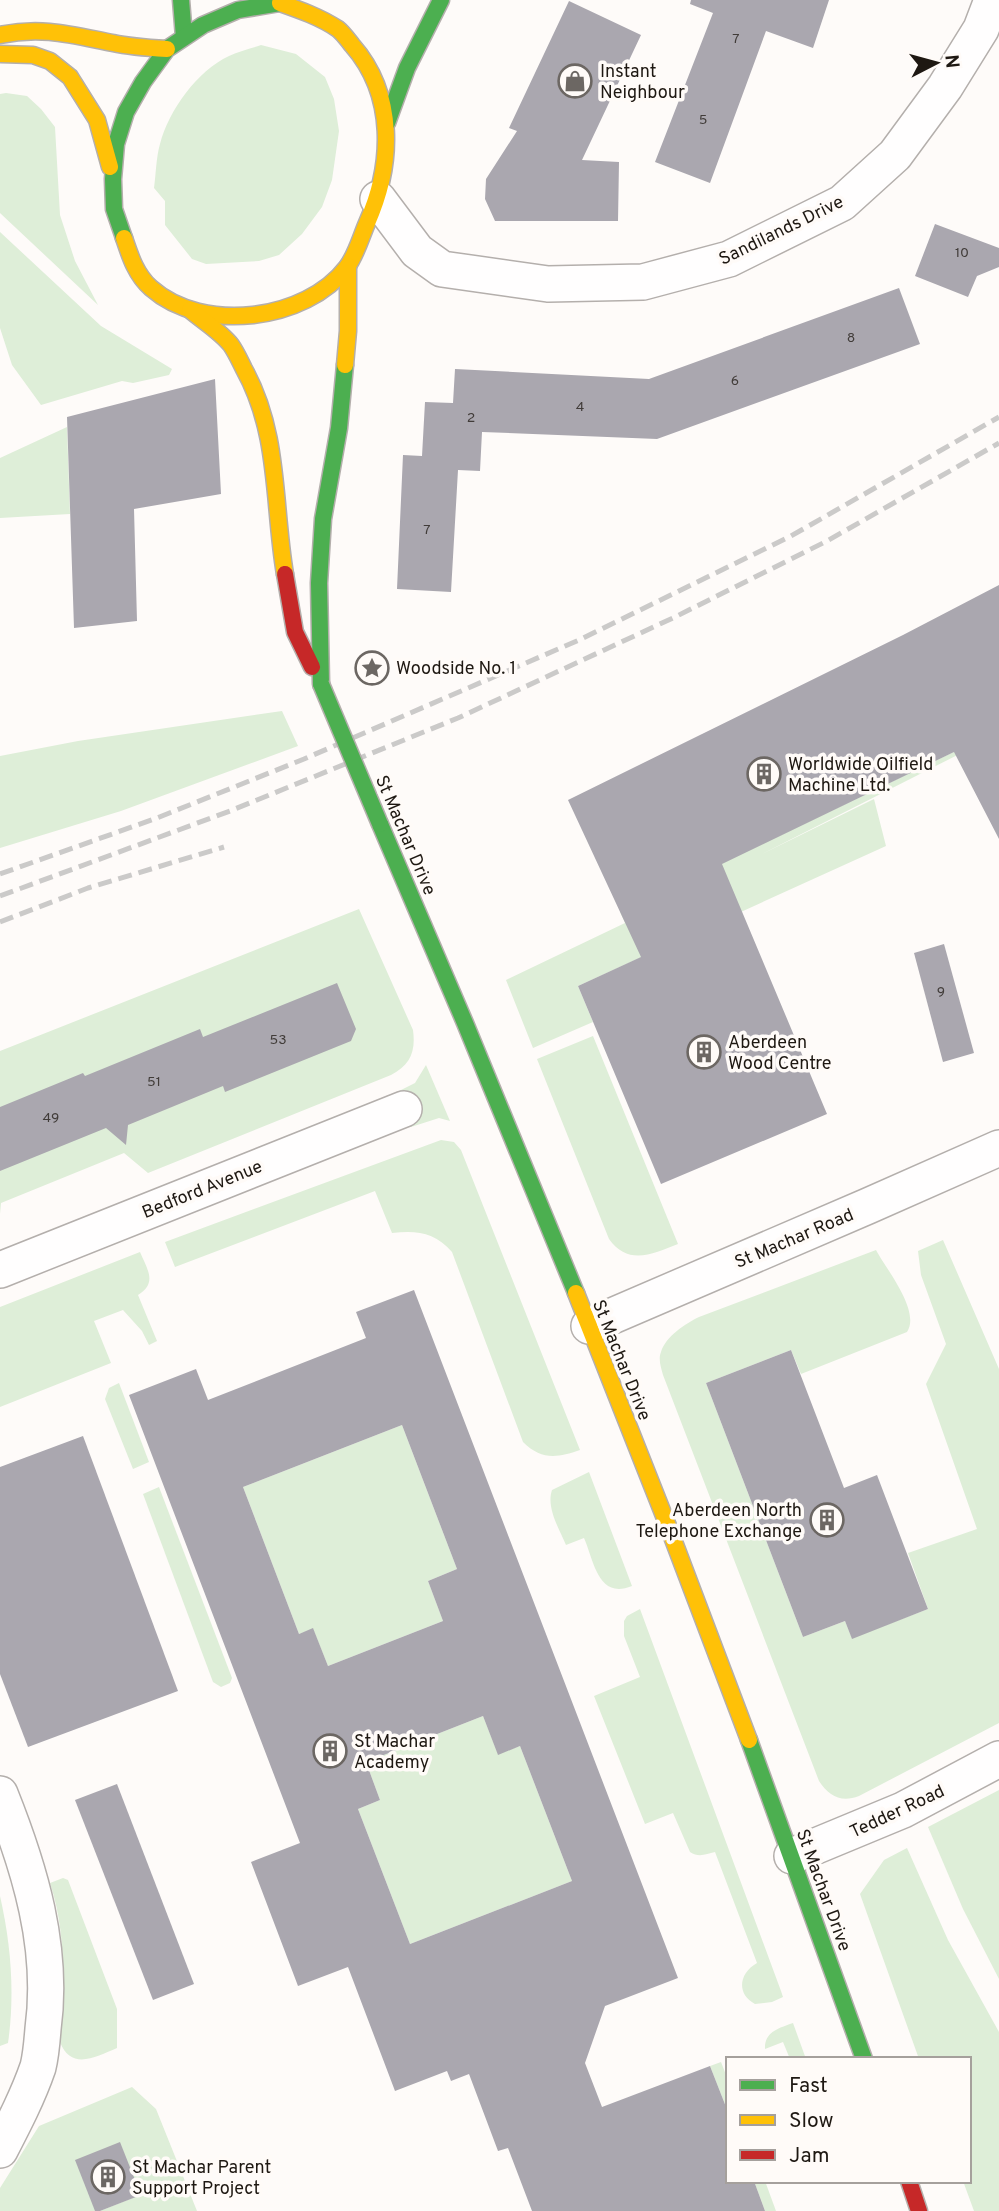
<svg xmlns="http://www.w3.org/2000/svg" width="999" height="2211" viewBox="0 0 999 2211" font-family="Overpass,sans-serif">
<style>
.green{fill:#deeed8}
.building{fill:#aaa7af;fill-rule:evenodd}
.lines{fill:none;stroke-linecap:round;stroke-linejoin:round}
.street-casing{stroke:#b4afac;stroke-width:38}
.fast-casing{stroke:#b4afac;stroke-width:19}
.slow-casing{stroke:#b4afac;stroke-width:19}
.jam-casing{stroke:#b4afac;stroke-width:19}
.street{stroke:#fffefe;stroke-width:35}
.fast{stroke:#4caf50;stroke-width:16}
.slow{stroke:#ffc107;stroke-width:16}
.jam{stroke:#c62828;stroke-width:16}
.rail{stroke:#cbcac9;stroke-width:5;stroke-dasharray:14 7;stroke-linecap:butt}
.fast-bridge-casing{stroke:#b4afac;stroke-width:19;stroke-linecap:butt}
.fast-bridge{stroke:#4caf50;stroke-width:16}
.labels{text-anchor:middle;stroke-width:7;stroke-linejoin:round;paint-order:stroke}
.number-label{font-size:14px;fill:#413c39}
.poi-label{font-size:18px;fill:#1e1812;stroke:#fffbf8;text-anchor:start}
.street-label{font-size:18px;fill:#1e1812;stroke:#fffbf8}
</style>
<rect width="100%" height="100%" fill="#fefbf9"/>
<g class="green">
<path d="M261,45L296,54L325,77L334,99L339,131L332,180L322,207L302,234L279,255L259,261L206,264L192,259L165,225V201L154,188C156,174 156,158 160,144C169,110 197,71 229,56C239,51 250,49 261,45Z"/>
<path d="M6,93L27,96L41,109L55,127L60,215L75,261L98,305L0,213V94Z"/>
<path d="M0,232L101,326L172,369L169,375L133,383L122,381L41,405L12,365L0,328Z"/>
<path d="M67,427L70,514L0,518V458Z"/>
<path d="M282,711L298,746L121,811L0,848V756L78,741Z"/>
<path d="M999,734L750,860L874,799L886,846L578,986L593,1022L533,1048L506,980L625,923L620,912L962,748Z"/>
<path d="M359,909L413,1030C416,1052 410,1065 391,1075L148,1173L124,1153L1,1203L0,1214V1051Z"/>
<path d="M593,1036L678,1244C653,1254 628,1266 609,1239L537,1059Z"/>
<path d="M426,1065L450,1121L439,1118L411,1127L397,1092L415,1083Z"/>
<path d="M441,1140L454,1142L461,1150L580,1450C557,1458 541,1460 523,1442L452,1252C435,1232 416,1230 392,1233L375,1191L175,1267L165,1242Z"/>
<path d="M943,1240L999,1369V1723L859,1796C841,1803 829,1796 819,1781L663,1375C661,1368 658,1359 661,1352C666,1336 685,1324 699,1317L876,1250C886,1269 921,1311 907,1332L801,1374L791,1350L706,1383L803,1637L845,1621L852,1638L928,1609L908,1553L977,1529L926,1384L946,1344L921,1275L918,1251Z"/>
<path d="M140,1252C147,1269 158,1283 138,1295L157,1341L149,1345L142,1331L123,1310L94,1321L111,1363L0,1407V1307Z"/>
<path d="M119,1383L149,1462L133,1469L105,1399L109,1388Z"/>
<path d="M402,1425L457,1569L428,1581L443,1621L328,1666L313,1629L299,1634L243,1487Z"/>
<path d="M589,1472L632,1586C598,1600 594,1561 584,1538L566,1545C559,1528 546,1508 552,1490Z"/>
<path d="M159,1487L232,1678L230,1683L221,1687L213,1682L143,1494Z"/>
<path d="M640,1609L781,1991L783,1997L772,2002L755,2004C736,1994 739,1973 757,1963L715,1852C706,1854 699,1858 690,1852L673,1813L645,1824L594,1696L640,1677L624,1636V1621L627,1616Z"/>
<path d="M483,1716L498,1754L520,1746L572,1881L410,1944L358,1809L380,1800L366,1762Z"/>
<path d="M999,1790V1979L963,1909L928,1827Z"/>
<path d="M907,1848L948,1940L999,2032V2211H974L963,2181H969V2059H919L860,1894L884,1860Z"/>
<path d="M63,1878L68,1880L117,2009V2048C96,2057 71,2071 60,2042C64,1988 67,1935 50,1883Z"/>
<path d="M0,1896C11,1944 15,1994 8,2043L0,2046Z"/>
<path d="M793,2023L806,2059H790L783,2042L765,2049C764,2032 779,2028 793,2023Z"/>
<path d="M721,2062L728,2080V2112L710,2066Z"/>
<path d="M132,2087L156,2109L197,2211H100L140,2195L95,2211H0V2188L39,2126Z"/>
<path d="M754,2181H765L776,2211H765Z"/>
</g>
<g class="building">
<path d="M691,0H829L813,48L766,31L710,183L655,162L713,13L690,4Z"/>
<path d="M569,1L641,35L582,160L619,162L618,221H495L485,199L486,179L517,131L509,128Z"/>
<path d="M935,224L999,248V267L977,276L968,297L915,276Z"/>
<path d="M899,288L920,344L657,439L482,432L480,471L458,470L451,592L397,589L403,455L422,456L425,402L453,403L455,369L649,379Z"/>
<path d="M215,379L221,494L134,509L137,621L74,628L67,417Z"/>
<path d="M999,585V839L954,752L722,864L827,1114L661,1184L578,986L641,957L568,800L903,635Z"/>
<path d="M944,944L974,1053L943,1062L914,953Z"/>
<path d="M337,983L356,1029L351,1041L225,1092L223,1086L128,1125L126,1145L106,1128L0,1171V1107L83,1073L85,1076L200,1029L203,1037Z"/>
<path d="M414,1290L678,1978L605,2006L585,2063L602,2107L710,2066L728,2112V2181H754L765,2211H532L508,2148L498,2151L469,2074L451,2081L447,2071L395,2091L348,1967L298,1986L251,1862L300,1843L129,1395L196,1369L208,1400L366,1338L356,1312ZM402,1425L457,1569L428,1581L443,1621L328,1666L313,1628L299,1634L243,1487ZM483,1716L498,1755L520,1746L572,1881L410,1944L358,1809L380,1800L366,1762Z"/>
<path d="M791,1350L844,1488L877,1475L928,1609L852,1639L845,1621L803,1637L706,1383Z"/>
<path d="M83,1436L178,1691L28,1747L0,1674V1467Z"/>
<path d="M117,1784L194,1984L153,2000L75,1800Z"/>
<path d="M120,2142L141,2195L100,2211H95L75,2160Z"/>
</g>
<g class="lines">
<defs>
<g id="street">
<path d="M378,199L417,251L442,269L548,284L643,282L729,259L842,203L895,155L945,87L981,29L992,0"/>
<path d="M0,1270L404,1109"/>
<path d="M589,1326L868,1206L999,1148"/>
<path d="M0,1794C30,1869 54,1948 43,2029C42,2042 41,2055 38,2067C28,2096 14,2123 0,2150"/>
<path d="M792,1856L903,1810L999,1759"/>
</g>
<g id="fast">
<path d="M181,0L184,37"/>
<path d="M387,123L407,68L441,0"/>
<path d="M124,238L114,209L113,179L116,144L126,112L143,82L167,49L203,25L238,10L280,3"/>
<path d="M321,684L319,583L323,519L339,428L345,365"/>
<path d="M380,824L465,1023L576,1293"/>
<path d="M749,1740L864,2059"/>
</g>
<g id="slow">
<path d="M0,35C42,26 72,35 113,43C131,47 149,48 167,49"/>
<path d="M0,54L33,55L50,61L70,77L97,120L110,167"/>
<path d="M124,238C130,256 136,275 151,288C203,334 306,321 347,267C356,255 361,237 367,223C393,165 396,95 352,45C348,40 343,33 338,29C320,17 300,10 280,3"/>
<path d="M190,310C203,321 221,332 231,345C236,352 240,361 244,369C280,434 273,504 285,574"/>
<path d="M345,365L348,331V266"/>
<path d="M576,1293L668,1526L749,1740"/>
</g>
<g id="jam">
<path d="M285,574L295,632L312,667"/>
<path d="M909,2181L919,2211"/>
</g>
</defs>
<use href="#street" class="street-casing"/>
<use href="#fast" class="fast-casing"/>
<use href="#slow" class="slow-casing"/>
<use href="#jam" class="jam-casing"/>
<use href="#street" class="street"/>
<use href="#fast" class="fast"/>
<use href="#slow" class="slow"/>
<use href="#jam" class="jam"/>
<g class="rail">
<path d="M0,874L157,818L304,759L579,640L791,536L999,417"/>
<path d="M0,896L230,811L458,718L675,617L827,541L999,443"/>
<path d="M0,922L88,888L224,847"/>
</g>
<defs>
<path id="fast-bridge" d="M321,684L380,824"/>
</defs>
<use href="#fast-bridge" class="fast-bridge-casing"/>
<use href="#fast-bridge" class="fast-bridge"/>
</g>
<defs>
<symbol id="shop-ring" viewBox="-11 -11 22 22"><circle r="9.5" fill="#fffbf8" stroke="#6c6763" stroke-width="1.5"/><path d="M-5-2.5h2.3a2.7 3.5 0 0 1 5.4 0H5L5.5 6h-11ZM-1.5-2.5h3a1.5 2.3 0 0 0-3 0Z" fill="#6c6763"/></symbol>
<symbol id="sight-ring" viewBox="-11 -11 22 22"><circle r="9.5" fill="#fffbf8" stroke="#6c6763" stroke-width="1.5"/><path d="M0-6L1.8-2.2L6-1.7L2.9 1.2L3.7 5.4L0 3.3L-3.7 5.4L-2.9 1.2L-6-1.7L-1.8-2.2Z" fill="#6c6763"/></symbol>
<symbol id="building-ring" viewBox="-11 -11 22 22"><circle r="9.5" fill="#fffbf8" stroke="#6c6763" stroke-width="1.5"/><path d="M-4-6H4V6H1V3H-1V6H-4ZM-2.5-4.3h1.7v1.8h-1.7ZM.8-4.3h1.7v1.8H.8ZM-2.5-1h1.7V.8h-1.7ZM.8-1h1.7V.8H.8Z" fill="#6c6763"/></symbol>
</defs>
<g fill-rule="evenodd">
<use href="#shop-ring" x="556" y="62" width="38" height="38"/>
<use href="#sight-ring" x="353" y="649" width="38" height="38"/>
<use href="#building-ring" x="745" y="755" width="38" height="38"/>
<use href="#building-ring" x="685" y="1033" width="38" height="38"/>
<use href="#building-ring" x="808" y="1501" width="38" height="38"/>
<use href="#building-ring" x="311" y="1732" width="38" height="38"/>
<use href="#building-ring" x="89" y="2158" width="38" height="38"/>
</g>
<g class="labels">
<g class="number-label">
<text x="736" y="43">7</text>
<text x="703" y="124">5</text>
<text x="962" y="257">10</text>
<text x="851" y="342">8</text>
<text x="735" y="385">6</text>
<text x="580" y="411">4</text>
<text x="471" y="422">2</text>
<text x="427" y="534">7</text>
<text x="941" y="996">9</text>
<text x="278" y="1044">53</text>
<text x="154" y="1086">51</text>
<text x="51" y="1122">49</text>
</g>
<g class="poi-label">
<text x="600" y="77">Instant<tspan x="600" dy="21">Neighbour</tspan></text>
<text x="396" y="674">Woodside No. 1</text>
<text x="788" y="770">Worldwide Oilfield<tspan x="788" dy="21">Machine Ltd.</tspan></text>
<text x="728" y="1048">Aberdeen<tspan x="728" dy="21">Wood Centre</tspan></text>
<text x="802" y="1516" text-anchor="end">Aberdeen North<tspan x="802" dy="21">Telephone Exchange</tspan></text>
<text x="354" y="1747">St Machar<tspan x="354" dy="21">Academy</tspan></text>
<text x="132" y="2173">St Machar Parent<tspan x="132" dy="21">Support Project</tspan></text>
</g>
<g class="street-label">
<text transform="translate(781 230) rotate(-26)" y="6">Sandilands Drive</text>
<text transform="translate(406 835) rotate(67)" y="6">St Machar Drive</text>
<text transform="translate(202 1189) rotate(-22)" y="6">Bedford Avenue</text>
<text transform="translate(794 1238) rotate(-23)" y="6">St Machar Road</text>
<text transform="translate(622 1360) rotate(68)" y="6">St Machar Drive</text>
<text transform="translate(897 1811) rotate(-25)" y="6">Tedder Road</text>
<text transform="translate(824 1890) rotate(70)" y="6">St Machar Drive</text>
</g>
</g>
<rect x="726" y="2057" width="245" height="126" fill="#fffbf8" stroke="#a5a09c" stroke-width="2"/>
<rect x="740" y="2080" width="35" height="10" fill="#4caf50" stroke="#a5a09c" stroke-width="2"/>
<text x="789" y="2092" font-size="21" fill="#1e1812">Fast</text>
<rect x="740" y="2115" width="35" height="10" fill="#ffc107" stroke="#a5a09c" stroke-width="2"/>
<text x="789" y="2127" font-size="21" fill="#1e1812">Slow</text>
<rect x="740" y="2150" width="35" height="10" fill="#c62828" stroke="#a5a09c" stroke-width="2"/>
<text x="789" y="2162" font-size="21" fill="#1e1812">Jam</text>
<g transform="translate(936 63) rotate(84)" stroke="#fffbf8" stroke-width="5" paint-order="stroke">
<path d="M0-5L12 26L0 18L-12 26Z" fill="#1e1812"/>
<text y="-10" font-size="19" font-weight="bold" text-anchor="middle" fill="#1e1812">N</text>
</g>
</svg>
